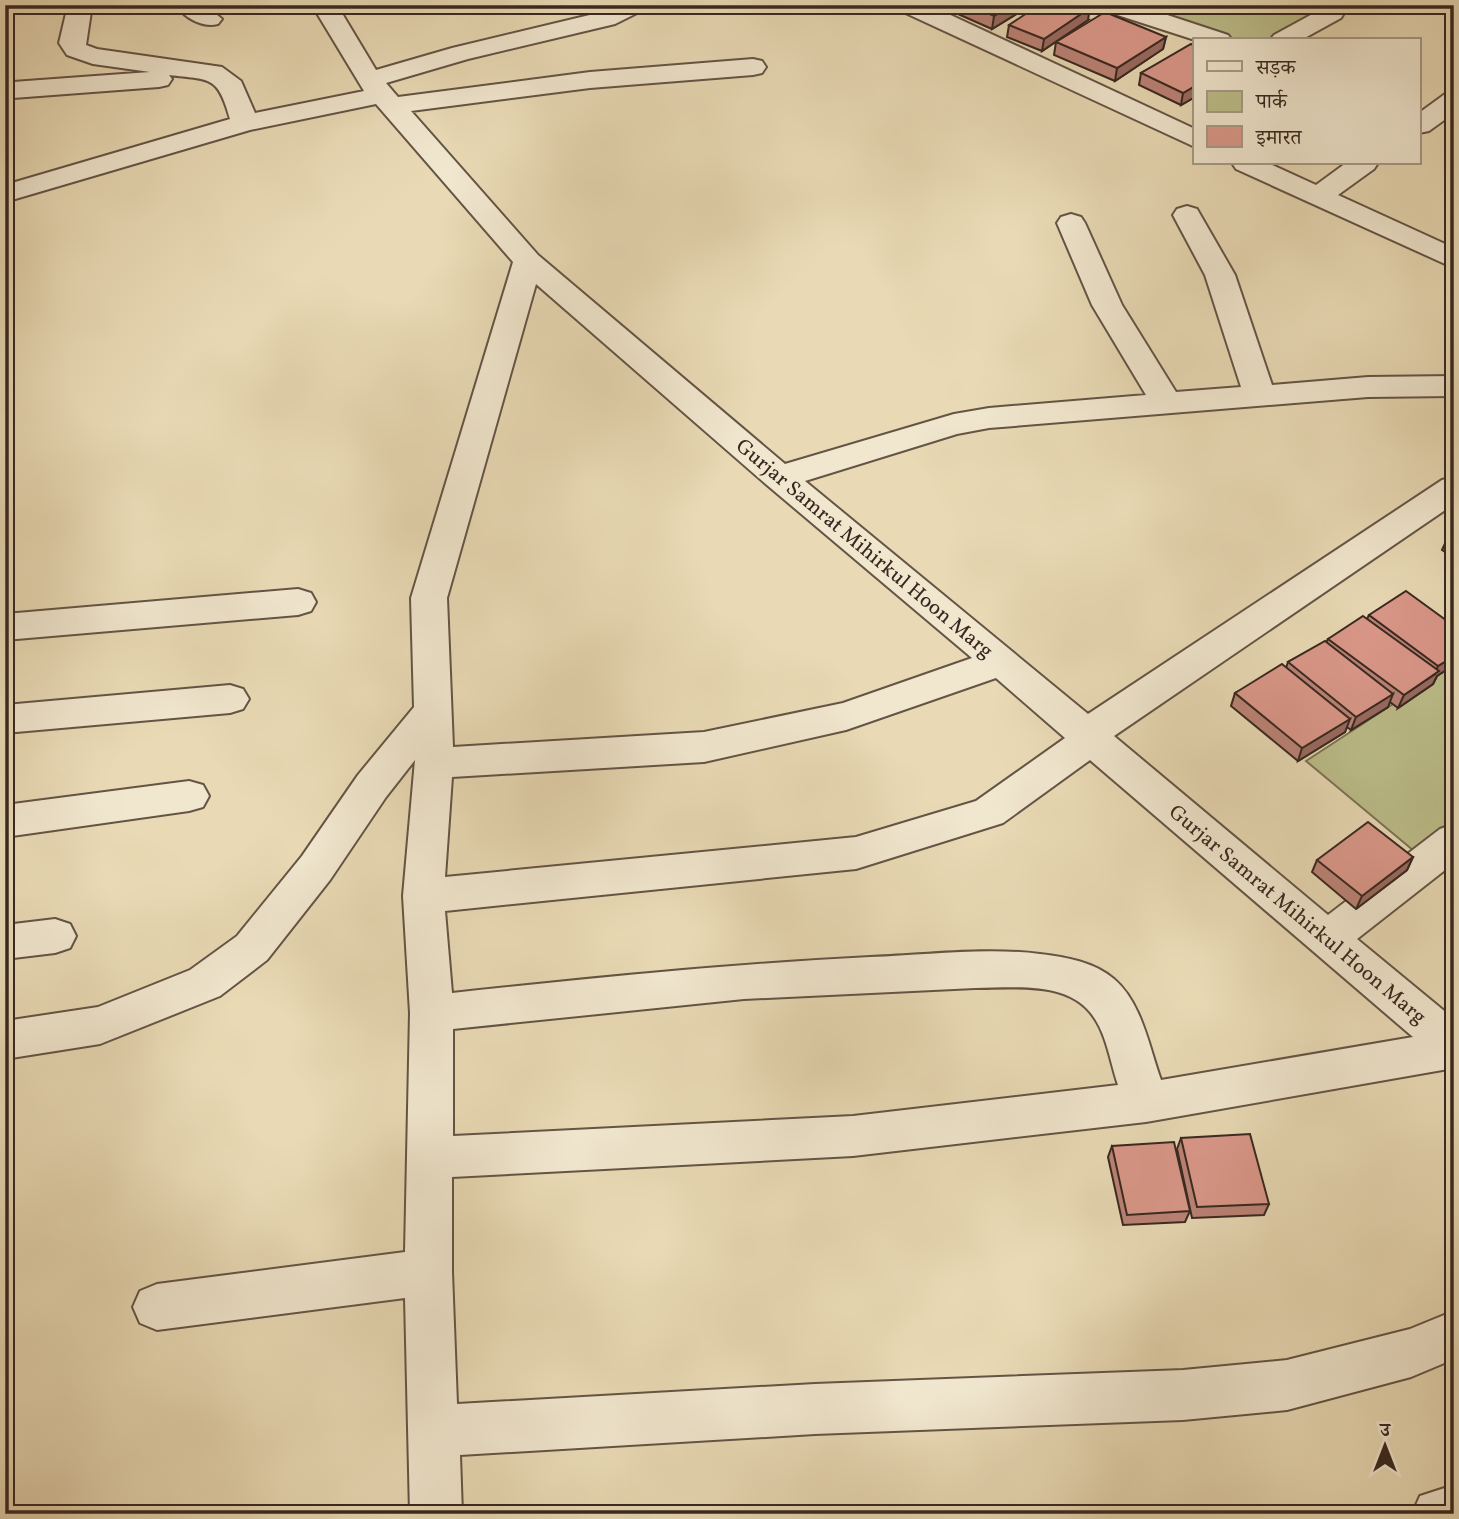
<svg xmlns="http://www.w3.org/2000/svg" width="1459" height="1519" viewBox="0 0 1459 1519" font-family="Vollkorn,'Noto Serif Devanagari',serif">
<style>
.green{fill:#bcbe8a;stroke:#7a7355;stroke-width:2}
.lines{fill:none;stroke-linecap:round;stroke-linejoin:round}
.minor-casing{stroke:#645445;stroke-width:4}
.minor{fill:#f1e7cf;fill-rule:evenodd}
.wall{fill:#bc8377;stroke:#382820;stroke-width:2}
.shaded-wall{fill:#996a61;stroke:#382820;stroke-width:2}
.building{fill:#db988a;stroke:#382820;stroke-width:2}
.labels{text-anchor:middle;stroke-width:5;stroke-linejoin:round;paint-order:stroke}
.street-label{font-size:21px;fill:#382820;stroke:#f1e7cf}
</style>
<rect width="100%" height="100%" fill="#e9dab5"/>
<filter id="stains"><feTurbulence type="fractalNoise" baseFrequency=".00286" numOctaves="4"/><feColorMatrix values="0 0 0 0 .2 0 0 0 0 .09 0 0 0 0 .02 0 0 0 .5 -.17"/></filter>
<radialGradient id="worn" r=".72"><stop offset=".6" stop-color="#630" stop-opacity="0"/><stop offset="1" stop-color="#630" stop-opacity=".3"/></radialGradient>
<g class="green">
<path d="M1111,5H1327L1332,13L1283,40H1219Z"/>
<path d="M1454,664V840L1426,861L1306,761Z"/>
</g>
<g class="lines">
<defs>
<g id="minor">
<path d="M68,5H92L86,45L97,49L222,67L241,81L255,113L364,91L312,5H337L376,70L452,48L598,13L614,5H646L643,10L615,24L468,59L386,83L398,97L590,72L753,59L762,61L766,67L762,73L753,75L590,88L411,111L538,255L785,464L954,414L989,408L1146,395L1092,305L1057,223L1061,217L1071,214L1081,217L1085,223L1122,305L1176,392L1241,387L1205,275L1173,215L1177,209L1187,206L1197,209L1235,275L1272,385L1368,377L1454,376V396L1368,397L989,428L957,434L805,481L1088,714L1442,480L1454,477V504L1114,736L1328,915L1440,829L1454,824V863L1357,939L1454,1019V1068L1146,1122L853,1156L452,1177V1272L457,1404L815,1384L1183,1370L1287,1360L1410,1329L1454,1311V1359L1411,1377L1287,1410L1183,1420L815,1434L460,1455L462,1514H410L405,1298L157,1330L140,1323L133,1307L140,1291L157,1284L405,1252L410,1013L403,896L415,760L386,797L330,880L267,960L220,996L100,1044L5,1059V1021L98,1007L190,970L237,936L302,856L358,775L414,707L411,598L513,262L376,104L250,130L5,202V185L230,119C218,75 210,80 169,75L172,79L168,85L159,87L13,98L5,96V84L13,82L150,72L93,64L67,55L59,43ZM536,284L767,485L972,658L843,703L704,732L453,747L447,598ZM996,678L1065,738L976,801L856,837L445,877L452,777L704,762L846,730ZM1090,760L1413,1037L1161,1080C1149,1047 1142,1003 1114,979C1094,962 1066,957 1040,954C985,947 926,955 870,957C730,964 591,978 452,993L445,911L856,869L1003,823ZM975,988C1015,988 1071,980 1095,1019C1107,1037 1111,1065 1118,1085L853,1116L453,1136V1029L744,999Z"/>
<path d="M176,5H205L222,19L218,24C202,28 185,18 176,5Z"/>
<path d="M896,5H929L1195,129V147L899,10Z"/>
<path d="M1099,5H1137L1228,35L1232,40H1195L1102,10Z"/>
<path d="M1315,5H1340L1344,13L1341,18L1301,40H1270L1274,35L1318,11Z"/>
<path d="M1454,92V113L1429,131L1419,133V113L1445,94Z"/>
<path d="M1232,163H1268L1316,185L1346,163H1378L1374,169L1338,195L1454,248V268L1236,169Z"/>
<path d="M298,589L311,593L316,602L311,611L298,615L5,640V614Z"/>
<path d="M230,685L243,689L249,699L243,709L230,713L5,733V705Z"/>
<path d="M189,781L203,785L209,796L203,807L189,811L5,837V805Z"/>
<path d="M55,919L70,924L76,936L70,948L55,953L5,959V925Z"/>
<path d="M1454,1485V1514H1412L1420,1496Z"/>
</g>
</defs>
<use href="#minor" class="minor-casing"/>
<use href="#minor" class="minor"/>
</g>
<g class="wall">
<path d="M958,5H1031L992,29L958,14Z"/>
<path d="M1088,20L1042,51L1007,37L1009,25Z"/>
<path d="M1166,37L1163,49L1115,81L1054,55L1056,42Z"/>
<path d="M1195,46V97L1181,105L1139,85L1141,73Z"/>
<path d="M1454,533V558L1442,550L1448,537Z"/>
<path d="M1369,615L1454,626V665L1437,676L1433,684L1398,708L1390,702L1388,707L1351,730L1347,727L1345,732L1298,761L1231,706L1235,693L1286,668L1288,662L1327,641L1328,639L1367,619Z"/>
<path d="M1413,857L1407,870L1356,909L1312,872L1317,860Z"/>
<path d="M1181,1138L1269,1204L1264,1215L1192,1218L1177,1149Z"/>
<path d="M1112,1146L1190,1211L1185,1222L1123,1225L1108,1157Z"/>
<path d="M1454,1343V1364L1447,1351Z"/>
</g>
<g class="shaded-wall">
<path d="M1012,5H1031L992,29L994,16Z"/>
<path d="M1090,8L1088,20L1042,51L1044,39Z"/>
<path d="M1166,37L1163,49L1115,81L1117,68Z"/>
<path d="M1195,86V97L1181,105L1183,93Z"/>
<path d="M1454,656V665L1437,676L1433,684L1398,708L1404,695L1435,674L1438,666Z"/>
<path d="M1393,694L1388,707L1351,730L1356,717Z"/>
<path d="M1350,719L1345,732L1298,761L1302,748Z"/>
<path d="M1413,857L1407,870L1356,909L1362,896Z"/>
</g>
<g class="building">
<path d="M968,5H1012L994,16Z"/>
<path d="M1039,5H1084L1090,8L1044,39L1009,25Z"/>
<path d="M1105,12L1166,37L1117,68L1056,42Z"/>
<path d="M1191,44L1195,46V86L1183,93L1141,73Z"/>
<path d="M1454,533V541L1448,537Z"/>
<path d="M1406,591L1454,626V656L1438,666L1369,615Z"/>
<path d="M1363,616L1439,671L1404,695L1328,639Z"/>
<path d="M1325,641L1393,694L1356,717L1288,662Z"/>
<path d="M1282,664L1350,719L1302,748L1235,693Z"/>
<path d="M1368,822L1413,857L1362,896L1317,860Z"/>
<path d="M1250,1134L1269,1204L1197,1207L1181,1138Z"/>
<path d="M1174,1142L1190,1211L1127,1215L1112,1146Z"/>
</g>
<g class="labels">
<g class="street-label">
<text transform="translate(865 548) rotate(40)" y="7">Gurjar Samrat Mihirkul Hoon Marg</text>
<text transform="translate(1298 914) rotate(40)" y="7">Gurjar Samrat Mihirkul Hoon Marg</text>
</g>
</g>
<rect width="1459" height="1519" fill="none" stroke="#e9dab5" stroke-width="28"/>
<rect x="7" y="7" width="1445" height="1505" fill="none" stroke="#382820" stroke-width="3.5"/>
<rect x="14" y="14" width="1431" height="1491" fill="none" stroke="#382820" stroke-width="2"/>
<rect x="1193" y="38" width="228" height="126" fill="#f1e7cf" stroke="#a79b89" stroke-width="2"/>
<rect x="1207" y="61" width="35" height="10" fill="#f1e7cf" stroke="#a79b89" stroke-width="2"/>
<text x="1256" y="74" font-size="21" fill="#382820">सड़क</text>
<rect x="1207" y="91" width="35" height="21" fill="#bcbe8a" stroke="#a79b89" stroke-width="2"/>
<text x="1256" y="108" font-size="21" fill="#382820">पार्क</text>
<rect x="1207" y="126" width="35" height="21" fill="#db988a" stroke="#a79b89" stroke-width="2"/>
<text x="1256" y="144" font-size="21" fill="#382820">इमारत</text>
<g transform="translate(1385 1446)" stroke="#f1e7cf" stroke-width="5" paint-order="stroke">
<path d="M0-5L12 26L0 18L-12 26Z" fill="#382820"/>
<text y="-10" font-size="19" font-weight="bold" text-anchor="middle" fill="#382820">उ</text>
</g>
<rect width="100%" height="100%" filter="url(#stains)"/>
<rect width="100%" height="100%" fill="url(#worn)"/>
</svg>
